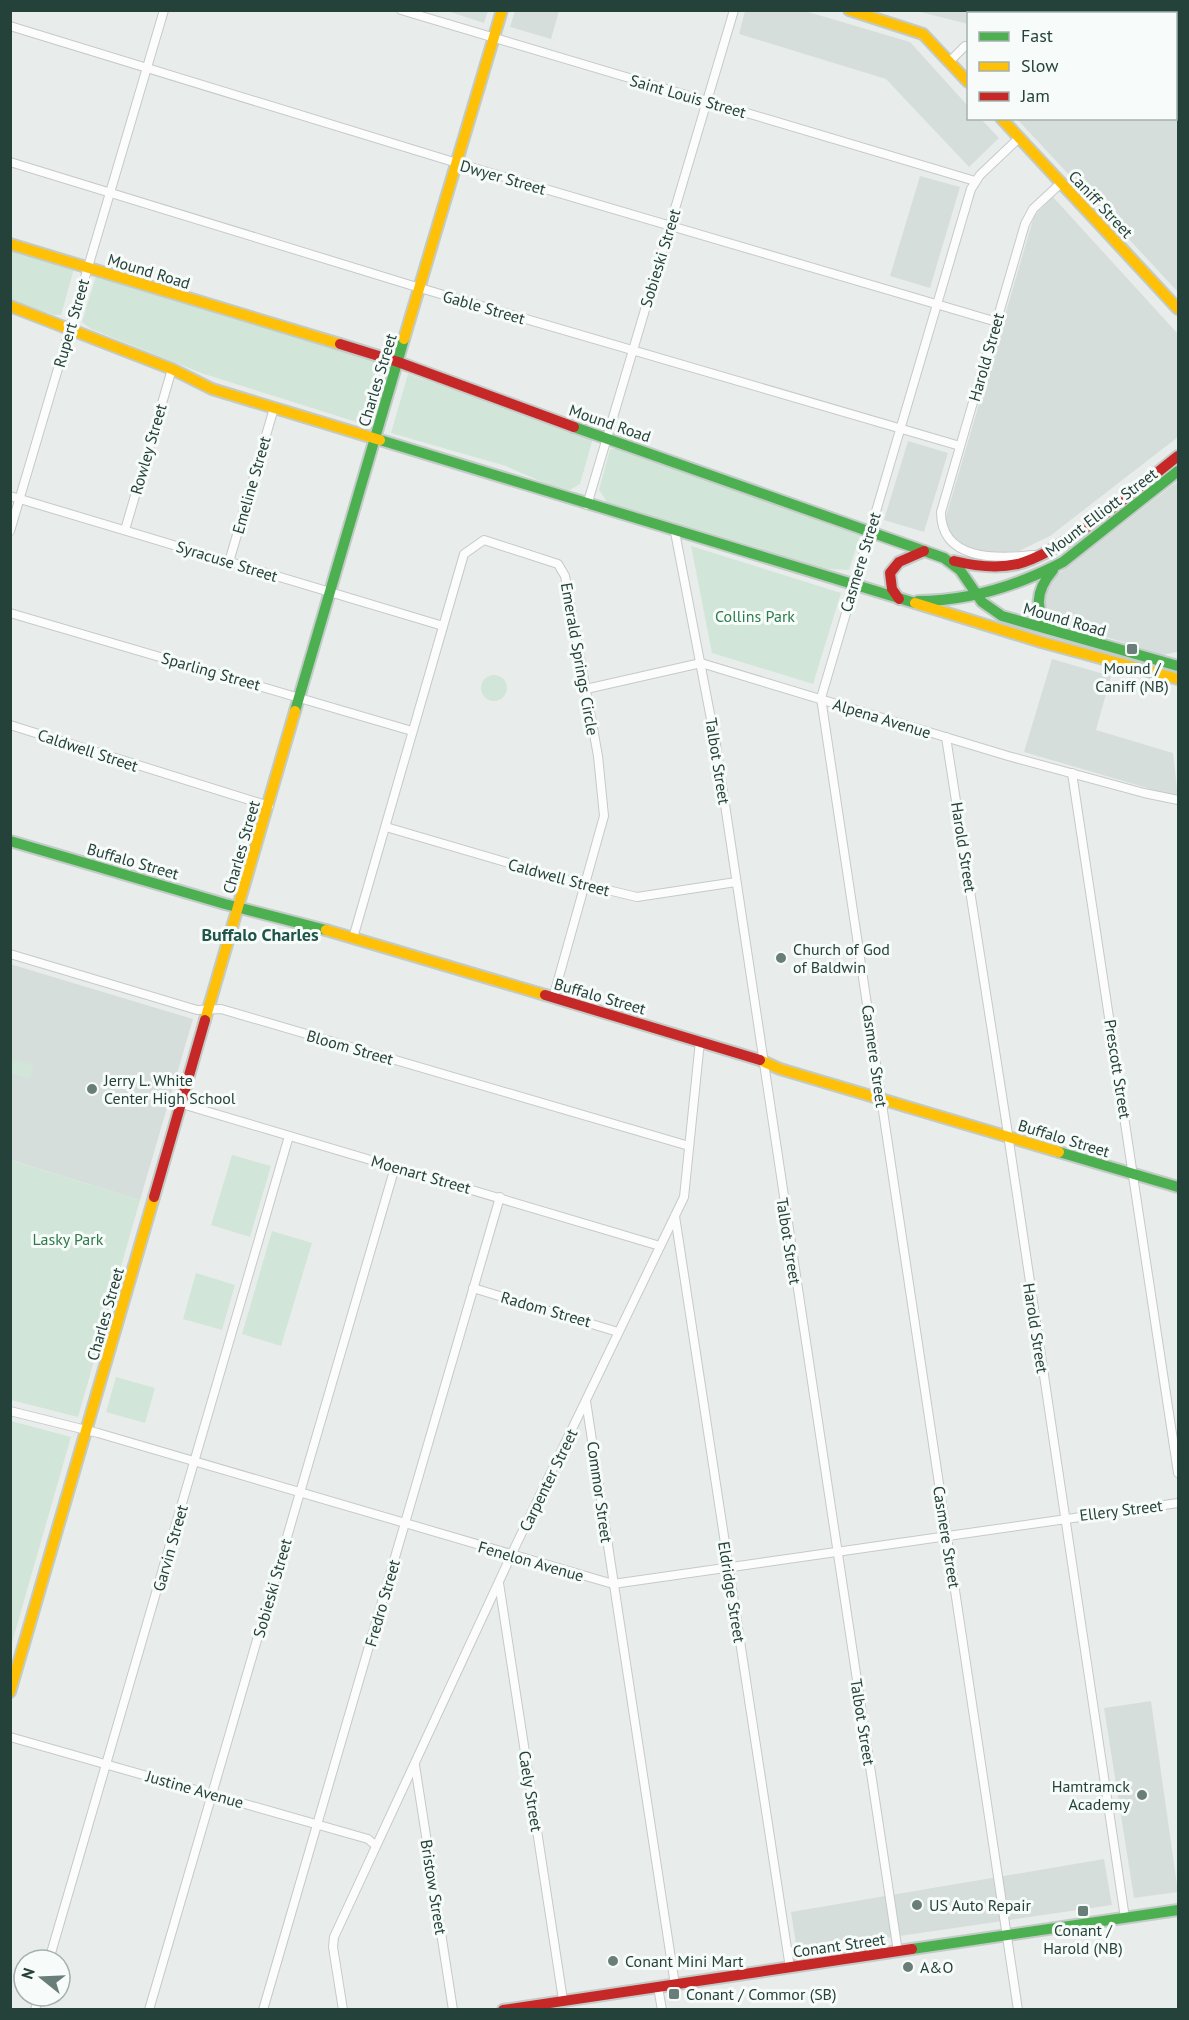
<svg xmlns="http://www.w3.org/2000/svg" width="1189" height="2020" viewBox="0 0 1189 2020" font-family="'PT Sans',sans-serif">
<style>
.built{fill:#d6dedb}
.green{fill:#d1e6d8}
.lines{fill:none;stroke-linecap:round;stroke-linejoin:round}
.street-casing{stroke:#c5cac8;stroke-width:10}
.fast-casing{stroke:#c3cbc8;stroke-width:14}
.slow-casing{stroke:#c3cbc8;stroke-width:14}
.jam-casing{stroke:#c3cbc8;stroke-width:14}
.street{stroke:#fcfcfc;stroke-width:8}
.fast{stroke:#4caf50;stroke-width:10}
.slow{stroke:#ffc107;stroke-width:10}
.jam{stroke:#c62828;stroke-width:10}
.poi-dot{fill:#697e78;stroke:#f7fbf9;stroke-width:2}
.labels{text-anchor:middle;stroke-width:6;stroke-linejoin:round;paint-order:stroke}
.street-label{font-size:16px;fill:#24423a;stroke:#f7fbf9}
.park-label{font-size:16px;fill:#2d7a4b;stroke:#f7fbf9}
.poi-label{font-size:16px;fill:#24423a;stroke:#f7fbf9;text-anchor:start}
.neighbourhood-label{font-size:18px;font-weight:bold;fill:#1f5548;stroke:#f7fbf9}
</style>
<rect width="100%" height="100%" fill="#e8edeb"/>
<g class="built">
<path d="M447,11L488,10V11L484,23Z"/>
<path d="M515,11H559L551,39L510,27Z"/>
<path d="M745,11H805L910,42L968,106V118L981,119L999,138L969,167L886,79L739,34Z"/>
<path d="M916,11H1178V292L1017,119L1176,118V14H968V24Z"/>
<path d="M920,176L960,187L930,288L890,276Z"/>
<path d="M1053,197L1178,334V437L1050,536L1019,551L991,553L966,547L954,539L945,520L1034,216Z"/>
<path d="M908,441L948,453L924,532L884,520Z"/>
<path d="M1178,481L1177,652L1162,655L1060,622L1047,613L1044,595L1047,586L1056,576Z"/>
<path d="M1052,659L1111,676L1096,730L1173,753L1178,797L1024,752Z"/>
<path d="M10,964L193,1019L140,1200L11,1160Z"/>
<path d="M1151,1701L1178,1892L1134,1898L1104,1708Z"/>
<path d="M1104,1859L1112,1905L797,1951L791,1912Z"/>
</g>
<g class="green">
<path d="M10,250L74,269L61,315H54L11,300Z"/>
<path d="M96,276L382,362L363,424L204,374L91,329L82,322Z"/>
<path d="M408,374L593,438L580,484L570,490L549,485L506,466L391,433Z"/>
<path d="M618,448L856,530L860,536L849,570L828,569L607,502L599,490L610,449Z"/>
<path d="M691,546L841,593L813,684L712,653Z"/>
<circle cx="494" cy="688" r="13"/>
<path d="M13,1060L34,1065L30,1079L11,1073Z"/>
<path d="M232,1155L271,1166L250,1237L211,1225Z"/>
<path d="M10,1160L140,1200L78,1417L11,1400Z"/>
<path d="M272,1231L312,1243L281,1346L242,1334Z"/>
<path d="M196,1273L235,1285L222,1330L183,1319Z"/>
<path d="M116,1377L155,1388L145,1423L106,1412Z"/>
<path d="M11,1421L71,1437L11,1646L10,1421Z"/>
</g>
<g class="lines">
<defs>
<g id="street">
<path d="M401,10L975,181"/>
<path d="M10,26L457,163L997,322"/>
<path d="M950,61L965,46H968"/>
<path d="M1176,104L1178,105"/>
<path d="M10,162L420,288L960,446"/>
<path d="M10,496L443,626"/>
<path d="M587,505L734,10"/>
<path d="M125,530L172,369"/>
<path d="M10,531L164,10"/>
<path d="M675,532L716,745L898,1952"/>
<path d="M1033,555C997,559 941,561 941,512L1025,224L1033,209L1061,183"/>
<path d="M229,562L274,408"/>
<path d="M10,613L412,731"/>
<path d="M586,689L701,663L1008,756L1144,793L1178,800"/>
<path d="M10,725L269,806"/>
<path d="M946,737L1006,1121L1125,1918"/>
<path d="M1072,773L1178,1473"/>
<path d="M386,827L570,881L637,897L736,882"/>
<path d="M353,938L464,554L484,540L558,564L565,576L598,756L604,816L553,998"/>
<path d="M10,954L197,1010L221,1009L689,1146"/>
<path d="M182,1104L660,1246"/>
<path d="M675,1216L790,1968"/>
<path d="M473,1288L618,1332"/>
<path d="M586,1401L675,1985"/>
<path d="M10,1411L98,1433L613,1584L1178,1503"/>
<path d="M499,1583L563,2000"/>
<path d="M10,1737L368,1839L375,1845L377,1843"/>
<path d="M415,1765L453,2010"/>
<path d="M49,1960L289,1136"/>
<path d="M658,1987L662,2010"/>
<path d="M35,2010L39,1996"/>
<path d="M149,2010L395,1167"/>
<path d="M263,2010L500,1197"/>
<path d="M343,2010L333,1947L334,1937L515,1547L684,1197L700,1041"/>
<path d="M1018,2010L821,698L971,189L980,175L1019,138"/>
</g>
<g id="fast">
<path d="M574,427L944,558L960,570L982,602L1002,616L1178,666"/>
<path d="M380,440L915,603"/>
<path d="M1053,570C1036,590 1032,611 1053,630"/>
<path d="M918,601C970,601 1017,586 1063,562L1178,471"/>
<path d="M295,711L404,339"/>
<path d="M10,841L225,904L326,930"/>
<path d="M1059,1152L1178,1187"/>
<path d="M912,1949L1178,1910"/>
</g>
<g id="slow">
<path d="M849,10L923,34L968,82"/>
<path d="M1001,118L1178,309"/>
<path d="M10,244L340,344"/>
<path d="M10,306L172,369L212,389L380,440"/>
<path d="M404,339L502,10"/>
<path d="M915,603L1041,642L1178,679"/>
<path d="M326,930L545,995"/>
<path d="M205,1020L295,711"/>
<path d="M760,1060L780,1069L1059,1152"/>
<path d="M10,1692L154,1197"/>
</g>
<g id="jam">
<path d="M340,344L398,362L574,427"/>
<path d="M954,561C975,566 996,569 1018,564C1066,551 1137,488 1178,456"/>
<path d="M899,599L892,589L890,573L899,562L924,551"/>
<path d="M545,995L760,1060"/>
<path d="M154,1197L205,1020"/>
<path d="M503,2010L912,1949"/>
</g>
</defs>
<use href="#street" class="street-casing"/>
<use href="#fast" class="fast-casing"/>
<use href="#slow" class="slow-casing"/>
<use href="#jam" class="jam-casing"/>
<use href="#street" class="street"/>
<use href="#fast" class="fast"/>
<use href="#slow" class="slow"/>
<use href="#jam" class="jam"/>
</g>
<g class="poi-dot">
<rect x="1126" y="643" width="12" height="12" rx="3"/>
<circle cx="781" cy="958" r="6"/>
<circle cx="92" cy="1089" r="6"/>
<circle cx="1142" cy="1795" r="6"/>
<circle cx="917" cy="1905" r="6"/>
<rect x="1077" y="1905" width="12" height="12" rx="3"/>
<circle cx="613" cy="1961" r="6"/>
<circle cx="908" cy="1967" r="6"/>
<rect x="668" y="1988" width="12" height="12" rx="3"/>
</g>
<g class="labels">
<g class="street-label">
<text transform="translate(688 96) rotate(16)" y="6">Saint Louis Street</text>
<text transform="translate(503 177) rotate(16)" y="6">Dwyer Street</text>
<text transform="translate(1101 204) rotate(47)" y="6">Caniff Street</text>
<text transform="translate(660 258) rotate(-73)" y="6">Sobieski Street</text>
<text transform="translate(149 271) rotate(17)" y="6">Mound Road</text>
<text transform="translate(484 307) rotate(16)" y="6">Gable Street</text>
<text transform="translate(71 323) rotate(-74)" y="6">Rupert Street</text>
<text transform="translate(986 357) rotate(-74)" y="6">Harold Street</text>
<text transform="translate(377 380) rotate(-73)" y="6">Charles Street</text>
<text transform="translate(610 423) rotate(19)" y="6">Mound Road</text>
<text transform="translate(148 449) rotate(-74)" y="6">Rowley Street</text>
<text transform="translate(251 485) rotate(-74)" y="6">Emeline Street</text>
<text transform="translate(1101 512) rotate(-37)" y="6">Mount Elliott Street</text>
<text transform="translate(227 561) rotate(17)" y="6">Syracuse Street</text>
<text transform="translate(860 562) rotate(-73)" y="6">Casmere Street</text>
<text transform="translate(1065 619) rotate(16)" y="6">Mound Road</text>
<text transform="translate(580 659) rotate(80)" y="6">Emerald Springs Circle</text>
<text transform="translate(211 671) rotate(16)" y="6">Sparling Street</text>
<text transform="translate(882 718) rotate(17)" y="6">Alpena Avenue</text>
<text transform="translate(88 750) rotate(18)" y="6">Caldwell Street</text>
<text transform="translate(718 761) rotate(81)" y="6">Talbot Street</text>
<text transform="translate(241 847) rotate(-74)" y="6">Charles Street</text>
<text transform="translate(964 847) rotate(81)" y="6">Harold Street</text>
<text transform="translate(133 861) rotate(16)" y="6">Buffalo Street</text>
<text transform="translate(559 877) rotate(15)" y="6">Caldwell Street</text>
<text transform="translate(600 996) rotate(16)" y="6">Buffalo Street</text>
<text transform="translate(350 1047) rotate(16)" y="6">Bloom Street</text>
<text transform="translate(875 1056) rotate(82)" y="6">Casmere Street</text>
<text transform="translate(1118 1069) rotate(81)" y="6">Prescott Street</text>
<text transform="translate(1064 1138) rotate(17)" y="6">Buffalo Street</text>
<text transform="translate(421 1174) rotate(16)" y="6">Moenart Street</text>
<text transform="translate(789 1241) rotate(81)" y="6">Talbot Street</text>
<text transform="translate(546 1309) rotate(16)" y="6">Radom Street</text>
<text transform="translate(105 1314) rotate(-74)" y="6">Charles Street</text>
<text transform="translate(1036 1328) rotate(81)" y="6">Harold Street</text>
<text transform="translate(548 1480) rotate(-64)" y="6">Carpenter Street</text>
<text transform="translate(600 1492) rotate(82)" y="6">Commor Street</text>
<text transform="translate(1121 1510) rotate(-7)" y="6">Ellery Street</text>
<text transform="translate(947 1537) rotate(81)" y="6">Casmere Street</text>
<text transform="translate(170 1548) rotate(-74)" y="6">Garvin Street</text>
<text transform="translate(531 1561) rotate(16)" y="6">Fenelon Avenue</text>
<text transform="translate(272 1588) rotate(-74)" y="6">Sobieski Street</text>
<text transform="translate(732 1592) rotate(81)" y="6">Eldridge Street</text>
<text transform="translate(382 1603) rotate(-74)" y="6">Fredro Street</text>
<text transform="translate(863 1722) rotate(81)" y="6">Talbot Street</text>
<text transform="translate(195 1789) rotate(16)" y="6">Justine Avenue</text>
<text transform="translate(531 1791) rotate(81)" y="6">Caely Street</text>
<text transform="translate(434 1887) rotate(81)" y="6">Bristow Street</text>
<text transform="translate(839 1945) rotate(-8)" y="6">Conant Street</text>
</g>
<g class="park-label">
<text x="755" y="622">Collins Park</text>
<text x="68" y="1245">Lasky Park</text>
</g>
<g class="poi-label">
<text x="1132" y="674" text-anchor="middle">Mound /<tspan x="1132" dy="18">Caniff (NB)</tspan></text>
<text x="793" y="955">Church of God<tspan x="793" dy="18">of Baldwin</tspan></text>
<text x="104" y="1086">Jerry L. White<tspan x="104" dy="18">Center High School</tspan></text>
<text x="1130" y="1792" text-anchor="end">Hamtramck<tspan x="1130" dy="18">Academy</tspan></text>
<text x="929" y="1911">US Auto Repair</text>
<text x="1083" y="1936" text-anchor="middle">Conant /<tspan x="1083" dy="18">Harold (NB)</tspan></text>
<text x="625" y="1967">Conant Mini Mart</text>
<text x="920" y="1973">A&amp;O</text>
<text x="686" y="2000">Conant / Commor (SB)</text>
</g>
<g class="neighbourhood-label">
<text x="260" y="941">Buffalo Charles</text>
</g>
</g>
<rect width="1189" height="2020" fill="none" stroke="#24423a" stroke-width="24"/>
<rect x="967" y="12" width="210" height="108" fill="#f7fbf9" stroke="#a3b1ad" stroke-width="1.5"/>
<rect x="979" y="32" width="30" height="9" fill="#4caf50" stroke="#a3b1ad" stroke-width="1.5"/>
<text x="1021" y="42" font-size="18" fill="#24423a">Fast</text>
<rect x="979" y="62" width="30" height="9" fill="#ffc107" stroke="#a3b1ad" stroke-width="1.5"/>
<text x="1021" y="72" font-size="18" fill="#24423a">Slow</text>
<rect x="979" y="92" width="30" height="9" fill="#c62828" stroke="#a3b1ad" stroke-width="1.5"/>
<text x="1021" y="102" font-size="18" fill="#24423a">Jam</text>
<g transform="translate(42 1978) rotate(288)"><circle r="28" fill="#f7fbf9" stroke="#a3b1ad" stroke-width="1.5"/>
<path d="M0-4.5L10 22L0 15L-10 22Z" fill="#697e78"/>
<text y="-9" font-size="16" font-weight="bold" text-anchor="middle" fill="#24423a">N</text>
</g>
</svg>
